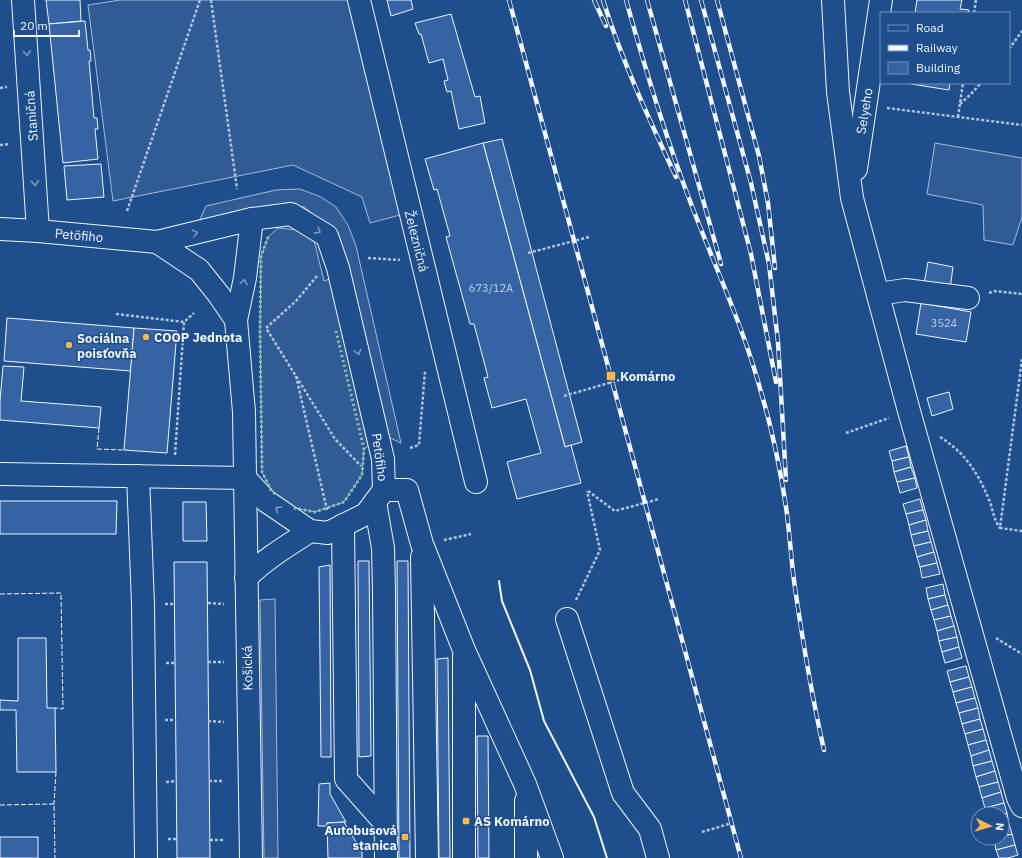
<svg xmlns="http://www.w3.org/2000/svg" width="1022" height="858" viewBox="0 0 1022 858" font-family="'IBM Plex Sans',sans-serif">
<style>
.built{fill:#305b95;stroke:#a8bbd7}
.building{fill:#3563a3;stroke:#f2f6ff}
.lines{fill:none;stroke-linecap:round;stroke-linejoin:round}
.minor-casing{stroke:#f2f6ff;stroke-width:24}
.path{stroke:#b3c4dc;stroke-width:2.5;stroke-dasharray:3 2;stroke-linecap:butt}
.minor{stroke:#1f4e8c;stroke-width:22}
.rail-casing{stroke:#f2f6ff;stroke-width:4.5}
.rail{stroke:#1f4e8c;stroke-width:3;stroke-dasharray:9;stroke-linecap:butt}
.hedge{stroke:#97c8a6;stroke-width:3;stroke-dasharray:2 3;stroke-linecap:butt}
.fence{stroke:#f2f6ff;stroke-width:1;stroke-dasharray:5 2;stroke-linecap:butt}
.wall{stroke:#f2f6ff;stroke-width:2}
.oneway{stroke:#7e9ac0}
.poi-dot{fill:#ffb74d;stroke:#1f4e8c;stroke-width:1.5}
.labels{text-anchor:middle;stroke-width:3;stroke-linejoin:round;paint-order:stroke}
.number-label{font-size:11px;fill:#c3d1e8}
.street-label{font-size:13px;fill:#f2f6ff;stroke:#1f4e8c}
.poi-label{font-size:13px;font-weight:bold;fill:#f2f6ff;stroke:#1f4e8c;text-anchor:start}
</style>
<rect width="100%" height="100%" fill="#1f4e8c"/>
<g class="built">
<path d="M120,0H349L400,215L370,223L362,197L293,165L113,201L88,5Z"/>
<path d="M935,143L1022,158V217L1013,245L984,240L983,205L927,194Z"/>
<path d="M300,189L321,197L336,207L348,225L356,246L401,443L384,435L364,449L362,475L344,502L315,512L289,507L271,490L262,472L260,330L261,256L268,237L278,228L299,230L314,240L324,281L332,278L334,231L304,207L276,206L198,224L206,206L276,190Z"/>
<path d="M275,599L278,858H264L260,600Z"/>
</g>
<g class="building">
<path d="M46,0H80L81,21L49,24Z"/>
<path d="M387,0H411L413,9L391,16Z"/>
<path d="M917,0H962L960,9L969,10L968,13H915Z"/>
<path d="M451,14L475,97L480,96L485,123L459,129L451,91L447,92L444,81L448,80L443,59L429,63L421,34H419L415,23Z"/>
<path d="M85,21L88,50H90L91,61H89L94,118H97L98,129H95L98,159L63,163L49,24Z"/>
<path d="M905,83H950L949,90Z"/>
<path d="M502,139L582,442L565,447L483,143Z"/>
<path d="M483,143L565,447L571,445L581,483L517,499L507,462L541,453L526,399L492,408L484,378L488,377L474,324H470L446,237L450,236L437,189L434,190L425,159Z"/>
<path d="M101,164L104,197L67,200L64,166Z"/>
<path d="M928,262L953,267L950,289L924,284Z"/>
<path d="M921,303L971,312L966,342L916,334Z"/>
<path d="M7,318L134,328L131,371L4,361Z"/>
<path d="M134,328L177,331L167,453L124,450Z"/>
<path d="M3,366L24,367L21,401L101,407L99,428L0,420V401Z"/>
<path d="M949,392L953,409L932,416L927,398Z"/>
<path d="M906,446L909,457L892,461L889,451Z"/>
<path d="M909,457L911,467L894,472L892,461Z"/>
<path d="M911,467L915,478L897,482L894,472Z"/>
<path d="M915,478L917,488L900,493L897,482Z"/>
<path d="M920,499L923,510L906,514L903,504Z"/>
<path d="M0,501H117L116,534H0Z"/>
<path d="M183,502H206L207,541H183Z"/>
<path d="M923,510L926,520L909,525L906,514Z"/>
<path d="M926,520L928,531L911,535L909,525Z"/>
<path d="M928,531L931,542L914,546L911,535Z"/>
<path d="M931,542L934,552L917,557L914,546Z"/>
<path d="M934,552L937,563L920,567L917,557Z"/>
<path d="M358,561H369L371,756L359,757Z"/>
<path d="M397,561H408L410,858H399Z"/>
<path d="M174,562H207L210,858H177Z"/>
<path d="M937,563L940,574L922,578L920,567Z"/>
<path d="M330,565L331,757H321L319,567Z"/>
<path d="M943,584L945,595L928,599L926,588Z"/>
<path d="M945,595L948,605L931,610L928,599Z"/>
<path d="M948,605L951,616L934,620L931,610Z"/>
<path d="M951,616L954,626L937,631L934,620Z"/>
<path d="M954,626L957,637L939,641L937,631Z"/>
<path d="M957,637L959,647L942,652L939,641Z"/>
<path d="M18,638H46L47,708H55L56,772H17L16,710H0V700L18,701Z"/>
<path d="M959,647L962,658L945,663L942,652Z"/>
<path d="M448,658L450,858H439L437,659Z"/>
<path d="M966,666L969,677L950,682L947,671Z"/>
<path d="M969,677L972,687L953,692L950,682Z"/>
<path d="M972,687L975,698L956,703L953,692Z"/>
<path d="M975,698L978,708L959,713L956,703Z"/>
<path d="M978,708L980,719L962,724L959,713Z"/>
<path d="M980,719L983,729L965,734L962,724Z"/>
<path d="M983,729L986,740L968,745L965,734Z"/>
<path d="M477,736H488L489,858H478Z"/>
<path d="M986,740L989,750L971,756L968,745Z"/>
<path d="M989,750L992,761L973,766L971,756Z"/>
<path d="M992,761L995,771L976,777L973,766Z"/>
<path d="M995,771L998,782L979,787L976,777Z"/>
<path d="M998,782L1001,792L982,798L979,787Z"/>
<path d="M330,783V794L346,822L327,823V826H318L319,784Z"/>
<path d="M1001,792L1004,803L985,808L982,798Z"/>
<path d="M1004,803L1007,813L1002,815L987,814L985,808Z"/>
<path d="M1007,813L1009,824L1002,826V815Z"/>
<path d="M344,822L362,852V858H328L327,823Z"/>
<path d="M1009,824L1012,834L1002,837V826Z"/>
<path d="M1012,834L1015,845L996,850L994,839Z"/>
<rect x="0" y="837" width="38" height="21"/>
<path d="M1015,845L1018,855L1008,858H999L996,850Z"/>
</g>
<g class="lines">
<defs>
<g id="minor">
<path d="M23,0L38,231"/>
<path d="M359,0L476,482"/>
<path d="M833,0L838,92L852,198L909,411L1018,798L1022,806"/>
<path d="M856,169L881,0"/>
<path d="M0,229L38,231L157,242L252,219L291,214L327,236L338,268L383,459L384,490L366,514L328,533L310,531L266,501L245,478"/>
<path d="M157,242L199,270L219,295L236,320L244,412L251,858"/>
<path d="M878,294L905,290L968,298"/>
<path d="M236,320L245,278L252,219"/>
<path d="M0,474L245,478"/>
<path d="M138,476L143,604L146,858"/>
<path d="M384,490H407L422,544L464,650L525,784L552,858"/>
<path d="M375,502L383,548L384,591L386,858"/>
<path d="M343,525L346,779L385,823"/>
<path d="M422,557L427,858"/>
<path d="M246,578C265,559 287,546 310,531"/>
<path d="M567,619L623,793L650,829L658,858"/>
<path d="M464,657V858"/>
<path d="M526,801V858"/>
</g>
</defs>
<use href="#minor" class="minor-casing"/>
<g class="path">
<path d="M211,0L237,189"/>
<path d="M974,13L976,0"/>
<path d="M1009,49L1022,31"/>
<path d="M0,88L7,87"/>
<path d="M960,104L971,94L981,83"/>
<path d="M887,108L1022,125"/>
<path d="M958,117L963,83"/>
<path d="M0,145L10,144"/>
<path d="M127,211L200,0"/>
<path d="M528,253L589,237"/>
<path d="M368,258L400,260"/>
<path d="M317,276L296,301L266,328L335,439L361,466"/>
<path d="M989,293L995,291L1022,294"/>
<path d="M116,314L184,322"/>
<path d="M1022,359L1000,528L1022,531"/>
<path d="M296,376L327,510"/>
<path d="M564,396L626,378"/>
<path d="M846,433L889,418"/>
<path d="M940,437C966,453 979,475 990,502C993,511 994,520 1000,528"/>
<path d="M410,448L419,445L425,371"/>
<path d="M175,455L184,322L194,313"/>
<path d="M588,491L615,511L659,499"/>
<path d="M444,540L471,534"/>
<path d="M576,600L600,550L587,491"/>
<path d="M208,603L224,604"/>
<path d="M165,604H175"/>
<path d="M996,638L1022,654"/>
<path d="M208,662H224"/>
<path d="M166,663H175"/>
<path d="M165,720H176"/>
<path d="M208,721L224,722"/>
<path d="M209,781H224"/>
<path d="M166,782L176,781"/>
<path d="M702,832L732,823"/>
<path d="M168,839H177"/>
<path d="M210,840H224"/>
</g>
<use href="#minor" class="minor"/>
<defs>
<g id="rail">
<path d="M509,0L741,858"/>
<path d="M594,0L606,26"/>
<path d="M603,0C622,61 649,119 676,177"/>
<path d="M626,0C645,68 665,136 690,201C714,265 743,325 761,392C772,429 780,468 786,507C790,534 791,561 795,588C803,643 812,697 824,750"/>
<path d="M647,0L721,264"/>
<path d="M685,0L751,254L776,382"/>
<path d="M701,0L751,183L769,264L778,342L786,480"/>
<path d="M717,0L759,156L768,203L775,268"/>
</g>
</defs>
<use href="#rail" class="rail-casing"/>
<use href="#rail" class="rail"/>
<g class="hedge">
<path d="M268,237L261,256L260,330L262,472L271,490L277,496"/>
<path d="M294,508L315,512L344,502L362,475L364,449L336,331"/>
</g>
<g class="fence">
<path d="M99,428L97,449L124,450"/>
<path d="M0,594L61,593L63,709L55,708"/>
<path d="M53,804H54L56,772"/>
<path d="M0,805L54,804L55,858"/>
</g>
<path class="wall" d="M499,581L502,601L530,670L544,721L594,817L607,858"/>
</g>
<defs><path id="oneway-chevron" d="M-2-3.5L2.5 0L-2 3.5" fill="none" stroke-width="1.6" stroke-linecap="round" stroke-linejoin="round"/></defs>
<g class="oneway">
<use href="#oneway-chevron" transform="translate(27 53) rotate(86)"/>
<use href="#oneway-chevron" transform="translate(35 183) rotate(86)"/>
<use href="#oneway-chevron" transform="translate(318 231) rotate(32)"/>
<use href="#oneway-chevron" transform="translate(195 233) rotate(-14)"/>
<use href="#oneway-chevron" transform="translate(244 282) rotate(-79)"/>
<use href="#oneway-chevron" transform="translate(358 352) rotate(77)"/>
<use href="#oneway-chevron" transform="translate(278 509) rotate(-145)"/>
</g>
<g class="poi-dot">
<circle cx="146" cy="337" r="4"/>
<circle cx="69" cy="345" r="4"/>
<rect x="606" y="371" width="10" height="10" rx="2"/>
<rect x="462" y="817" width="8" height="8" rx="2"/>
<rect x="401" y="833" width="8" height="8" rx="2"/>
</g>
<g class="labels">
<g class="number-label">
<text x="491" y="292">673/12A</text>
<text x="944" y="327">3524</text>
</g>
<g class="street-label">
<text transform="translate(864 111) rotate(-81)" y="5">Selyeho</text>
<text transform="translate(31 116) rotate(-94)" y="5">Staničná</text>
<text transform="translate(79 235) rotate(5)" y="5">Petöfiho</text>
<text transform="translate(417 241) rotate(76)" y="5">Železničná</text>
<text transform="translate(380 457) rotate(82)" y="5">Petöfiho</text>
<text transform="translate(247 668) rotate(-91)" y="5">Košická</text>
</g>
<g class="poi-label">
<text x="154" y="342">COOP Jednota</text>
<text x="77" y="343">Sociálna<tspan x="77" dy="15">poisťovňa</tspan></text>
<text x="620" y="381">Komárno</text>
<text x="474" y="826">AS Komárno</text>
<text x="397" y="835" text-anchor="end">Autobusová<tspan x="397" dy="15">stanica</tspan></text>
</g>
</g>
<rect x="880" y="12" width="130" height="72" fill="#1f4e8c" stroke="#7391ba"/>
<rect x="888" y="25" width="20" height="6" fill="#1f4e8c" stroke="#7391ba"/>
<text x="916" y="32" font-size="12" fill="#f2f6ff">Road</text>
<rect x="888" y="45" width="20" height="6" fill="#f2f6ff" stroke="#7391ba"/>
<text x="916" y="52" font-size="12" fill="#f2f6ff">Railway</text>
<rect x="888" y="62" width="20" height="12" fill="#3563a3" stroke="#7391ba"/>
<text x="916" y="72" font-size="12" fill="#f2f6ff">Building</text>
<g transform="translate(990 826) rotate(95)"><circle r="19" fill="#1f4e8c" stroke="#7391ba"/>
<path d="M0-3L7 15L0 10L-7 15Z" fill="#ffb74d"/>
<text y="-6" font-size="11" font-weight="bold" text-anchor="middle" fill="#f2f6ff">N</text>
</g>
<path d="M14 30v6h65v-6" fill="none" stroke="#f2f6ff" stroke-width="2"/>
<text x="20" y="30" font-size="12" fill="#f2f6ff" stroke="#1f4e8c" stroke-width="3" paint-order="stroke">20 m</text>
</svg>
